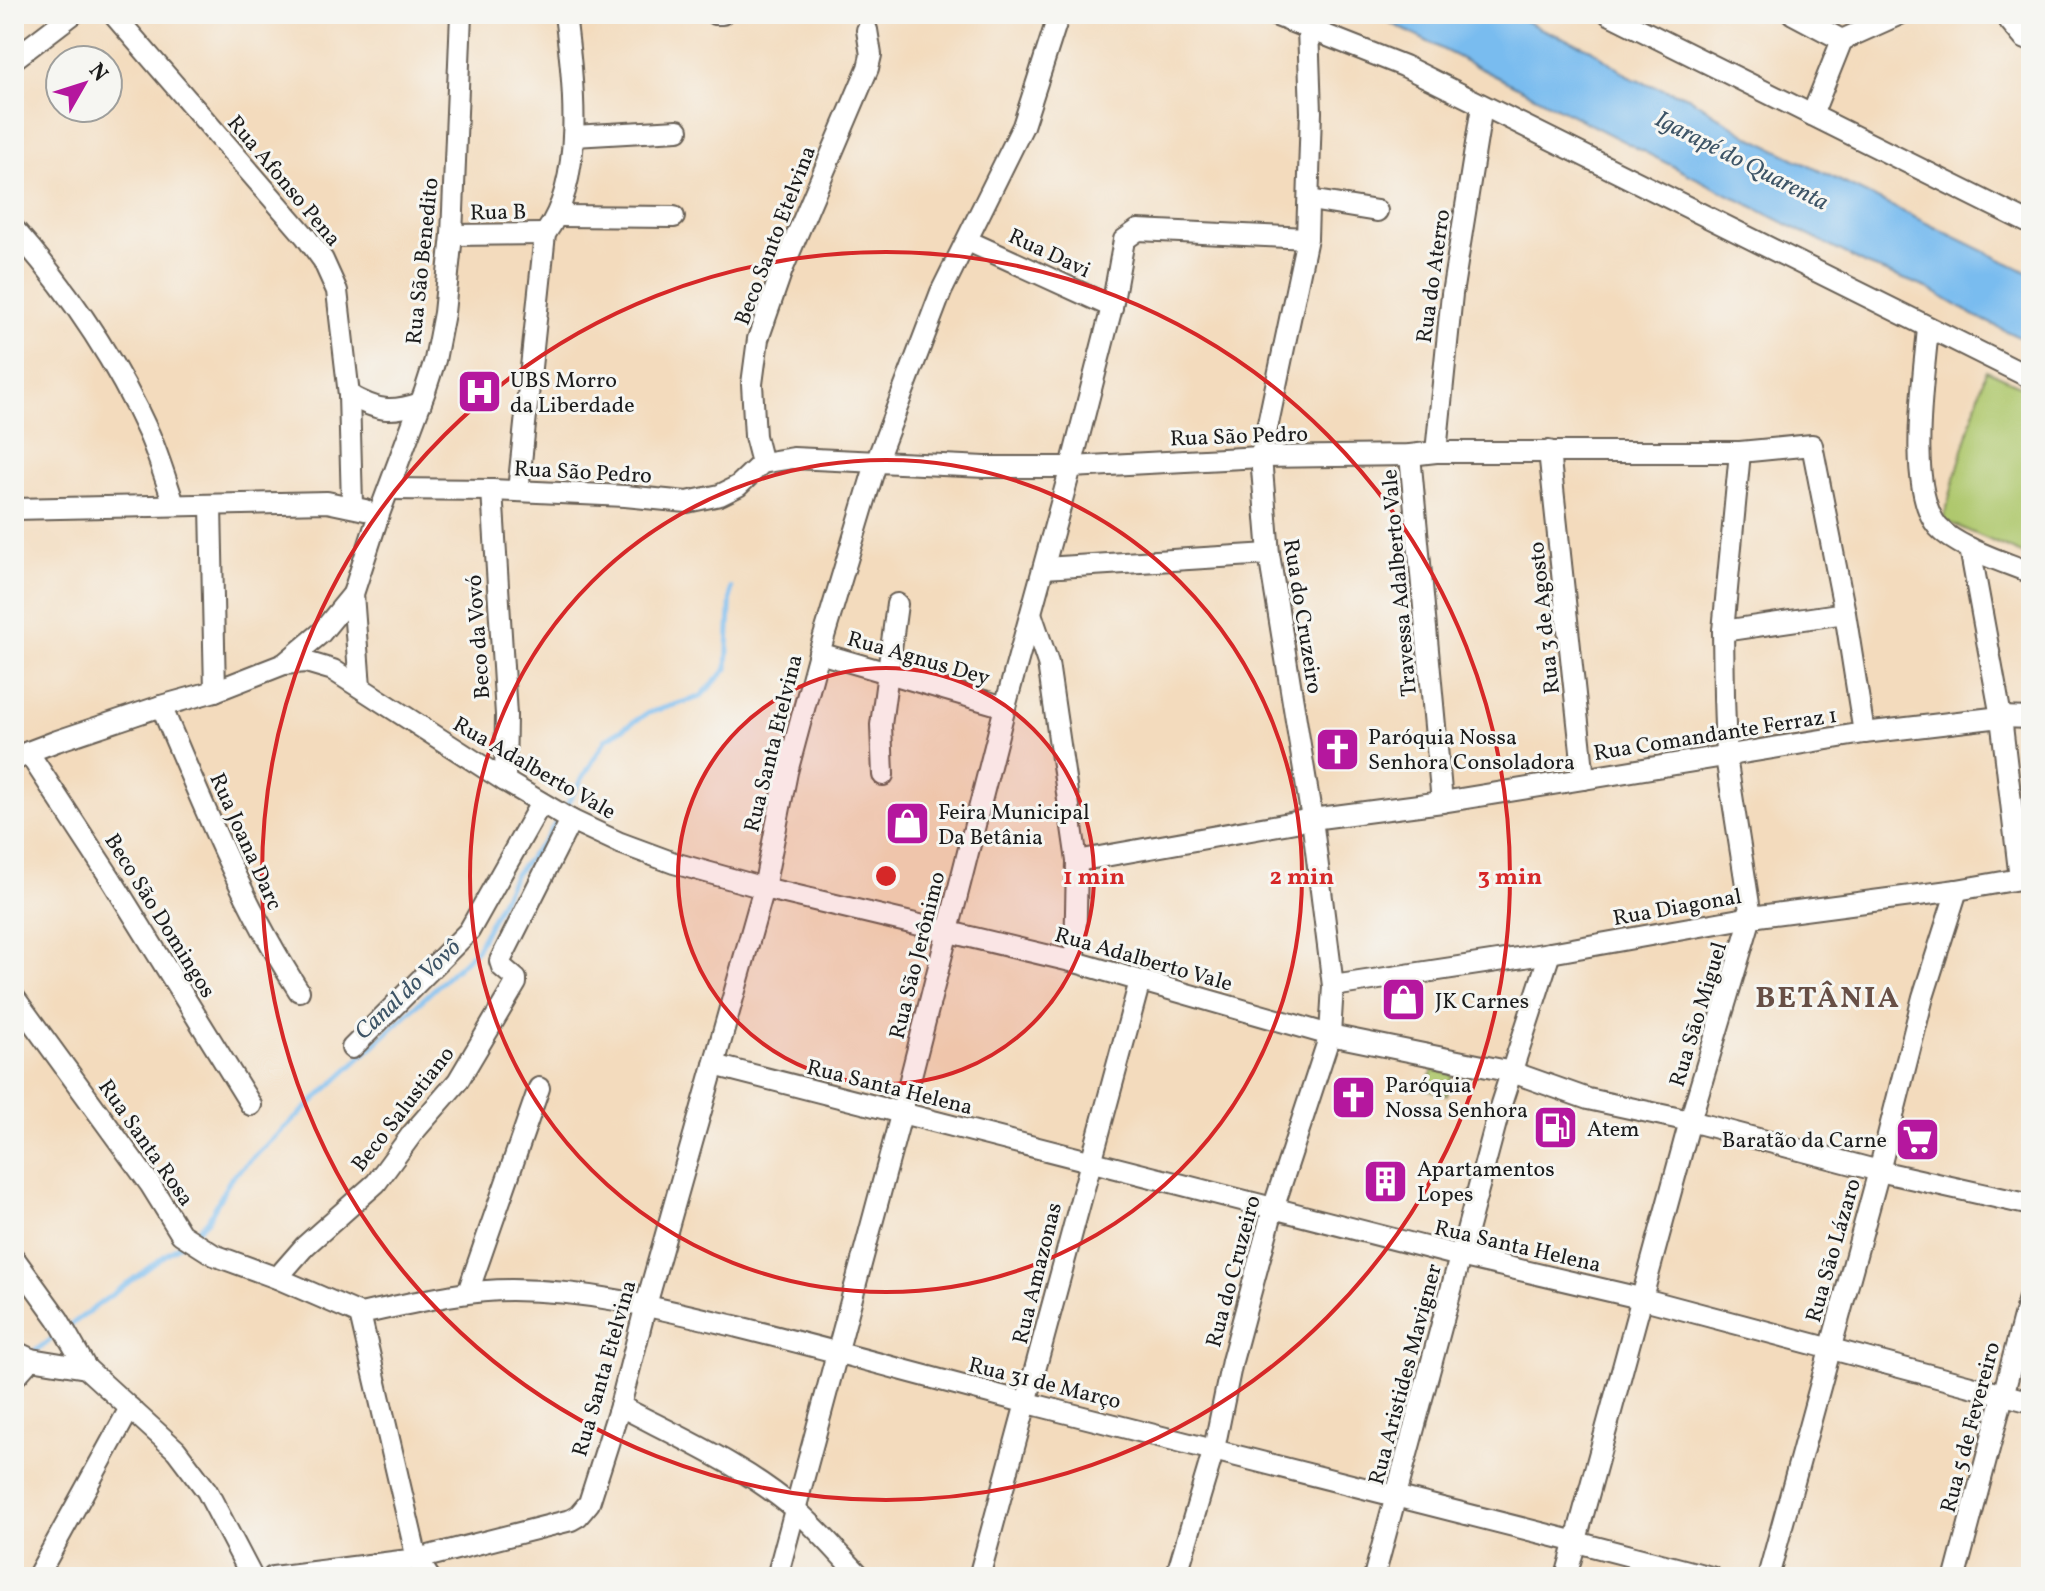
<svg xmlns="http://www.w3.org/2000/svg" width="2045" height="1591" viewBox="0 0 2045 1591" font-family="Vollkorn,serif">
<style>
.green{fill:#afc86d;stroke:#667244;stroke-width:2}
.water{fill:#79bcef;stroke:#4a6c86;stroke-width:2}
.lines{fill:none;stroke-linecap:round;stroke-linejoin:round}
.stream{stroke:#79bcef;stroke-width:5}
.minor-casing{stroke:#675f54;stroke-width:24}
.minor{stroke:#fff;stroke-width:20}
.ring{fill:none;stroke:#d62828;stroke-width:4}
.labels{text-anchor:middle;stroke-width:6;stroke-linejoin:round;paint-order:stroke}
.street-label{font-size:22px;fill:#1c1c1c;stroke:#f6f6f2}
.poi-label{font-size:22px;fill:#1c1c1c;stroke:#f6f6f2;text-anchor:start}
.water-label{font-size:24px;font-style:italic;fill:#3d5466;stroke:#f6f6f2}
.district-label{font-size:30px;font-weight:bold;letter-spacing:2px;fill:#674f46;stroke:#f6f6f2}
.centre{fill:#d62828;stroke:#f6f6f2;stroke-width:4}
.ring-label{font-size:24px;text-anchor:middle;font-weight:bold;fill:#d62828;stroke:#f6f6f2;stroke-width:6;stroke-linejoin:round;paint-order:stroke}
</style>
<rect width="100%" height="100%" fill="#f6f6f2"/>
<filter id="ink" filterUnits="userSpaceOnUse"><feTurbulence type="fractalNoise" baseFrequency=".0125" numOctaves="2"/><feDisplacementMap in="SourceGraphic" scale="16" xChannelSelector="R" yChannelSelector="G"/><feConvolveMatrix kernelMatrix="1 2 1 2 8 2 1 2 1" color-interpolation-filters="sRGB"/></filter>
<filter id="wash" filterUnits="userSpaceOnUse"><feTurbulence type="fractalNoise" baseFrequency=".006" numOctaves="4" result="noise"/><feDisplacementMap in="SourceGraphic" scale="32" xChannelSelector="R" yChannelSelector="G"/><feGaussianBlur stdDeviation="1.8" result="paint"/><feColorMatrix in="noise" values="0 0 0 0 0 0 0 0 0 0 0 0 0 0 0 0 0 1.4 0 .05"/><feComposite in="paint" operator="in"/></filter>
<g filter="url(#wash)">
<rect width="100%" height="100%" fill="#f3dbbd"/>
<g class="green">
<path d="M1986,370L2031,390V558L1943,520Z"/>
<path d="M1433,1069L1453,1075L1447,1095L1427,1089Z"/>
</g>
<path class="water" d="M1373,14H1513L1539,28L1591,49L1633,79L1688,97L1750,137L2031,274V343L1973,315L1927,288L1867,265Z"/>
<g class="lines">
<g class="stream">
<path d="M563,811L606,739L648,713L700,697L727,669L731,588"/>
<path d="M193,1234L208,1220L231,1178L476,950L515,874L545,840L558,819"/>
<path d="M68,1327L182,1243"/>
<path d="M32,1353L60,1333"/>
</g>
</g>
</g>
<g filter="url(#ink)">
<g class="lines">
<defs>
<g id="minor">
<path d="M113,14L306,237L323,260L337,291L349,395L352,505"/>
<path d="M715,14H722"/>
<path d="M1272,14L1404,66L2031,378"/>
<path d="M1609,14L2031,224"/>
<path d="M1793,14L1842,40L1900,14"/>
<path d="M2004,14L2024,38L2031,41"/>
<path d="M14,59L73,14"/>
<path d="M1812,115L1842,40"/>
<path d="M574,136L678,130"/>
<path d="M1310,200L1377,211"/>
<path d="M558,216L674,217"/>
<path d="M14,229C68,290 115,359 149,434C159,457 166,481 174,504"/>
<path d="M452,235L545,234"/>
<path d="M968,241L1112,307"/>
<path d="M1928,328C1924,377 1906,488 1938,527C1957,548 2005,562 2031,573"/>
<path d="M349,395C378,411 390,413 421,403"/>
<path d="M1549,451L1584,779"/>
<path d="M1436,452L1452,294L1482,106"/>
<path d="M1410,455L1442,802"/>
<path d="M762,463L755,436L752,384L758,339L782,270L868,68L871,55L867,30"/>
<path d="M389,489L492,490L625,496L687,502L720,495L738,486L762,463L793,458L985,467H1071L1261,457L1410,455L1436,452H1740L1812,445L1845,613L1864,733"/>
<path d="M492,490L506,715L505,781"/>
<path d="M518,491L545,234C586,178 573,80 565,14"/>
<path d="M211,506L215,691"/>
<path d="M14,509L327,502L365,510"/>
<path d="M1970,548L2001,717L2020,879"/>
<path d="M1044,568L1269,554"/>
<path d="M1032,616L1048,663L1077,861L1075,962"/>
<path d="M1723,631L1845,613"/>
<path d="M819,653L1005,707"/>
<path d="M284,664L306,662L333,670L505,781L571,820L620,843L674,863L764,888L1075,962L1330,1035L1512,1072L1588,1099L1690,1121L1879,1171L2031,1205"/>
<path d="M360,687L353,594L379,514L425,391L435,360L444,313L452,235L461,14"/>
<path d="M161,706C203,803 241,902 299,991"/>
<path d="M28,752L111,879L251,1105"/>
<path d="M14,761L28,752L57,741L161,706L215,691L284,664L321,633L353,594"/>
<path d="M883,775L881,725L897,604"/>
<path d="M1077,861L1312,819L1442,802L1864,733L2001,717L2031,718"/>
<path d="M1333,986L1550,953L1751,917L1957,890L2031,877"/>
<path d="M14,997L150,1184L181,1234L214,1255L277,1278L360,1314"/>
<path d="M352,1048L469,931L541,803"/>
<path d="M714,1065L1460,1256L1640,1298L2031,1402"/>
<path d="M14,1258L58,1319L86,1368"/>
<path d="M277,1278L305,1246L376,1183L412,1134L458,1081L516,983V979L502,967L500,961L571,820"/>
<path d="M468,1292L539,1088"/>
<path d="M360,1314C410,1304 460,1290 511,1290C589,1290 663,1309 738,1327C835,1351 931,1378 1028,1403C1256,1462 1484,1517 1711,1577"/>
<path d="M360,1314L417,1559L429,1577"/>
<path d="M14,1351L31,1359L86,1368L176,1450L207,1491L252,1577"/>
<path d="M14,1378L31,1359"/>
<path d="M620,1406C679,1437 745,1466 796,1510C819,1530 840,1555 861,1577"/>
<path d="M37,1577L130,1408"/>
<path d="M273,1577L417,1559L571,1520L578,1516L589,1503L620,1406L646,1305L764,888L787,772L819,653L877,460L941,292L1023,126L1059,14"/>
<path d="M777,1577L901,1115L1005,707L1071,467L1112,307L1124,240L1138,230L1307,238"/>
<path d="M979,1577L1140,981"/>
<path d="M1176,1577L1214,1449L1232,1361L1273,1209L1330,1035L1333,986L1312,819L1269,554L1261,457L1307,238L1311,112L1308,28"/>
<path d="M1374,1577L1501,1104L1550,953"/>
<path d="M1566,1577L1690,1121L1751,917L1726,757L1724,696L1723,631L1740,452"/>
<path d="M1768,1577L1879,1171L1923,997L1957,890"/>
<path d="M1955,1577L2031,1290"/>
</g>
</defs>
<use href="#minor" class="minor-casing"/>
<use href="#minor" class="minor"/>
</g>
</g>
<circle cx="886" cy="876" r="208" fill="#d62828" fill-opacity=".12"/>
<g class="ring">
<circle cx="886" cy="876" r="208"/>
<circle cx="886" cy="876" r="416"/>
<circle cx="886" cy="876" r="624"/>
</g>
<defs>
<symbol id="hospital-square" viewBox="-11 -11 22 22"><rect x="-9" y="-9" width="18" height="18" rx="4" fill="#b5179e" stroke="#f6f6f2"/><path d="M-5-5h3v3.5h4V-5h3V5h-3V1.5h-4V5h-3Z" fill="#fff"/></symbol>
<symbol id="church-square" viewBox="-11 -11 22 22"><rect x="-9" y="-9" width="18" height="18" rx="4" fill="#b5179e" stroke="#f6f6f2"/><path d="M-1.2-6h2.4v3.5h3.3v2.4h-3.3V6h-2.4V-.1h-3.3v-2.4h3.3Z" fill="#fff"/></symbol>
<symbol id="shop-square" viewBox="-11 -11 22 22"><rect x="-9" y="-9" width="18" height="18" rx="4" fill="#b5179e" stroke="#f6f6f2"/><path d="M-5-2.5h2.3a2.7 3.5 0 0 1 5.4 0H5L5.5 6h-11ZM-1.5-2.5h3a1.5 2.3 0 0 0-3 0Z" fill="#fff"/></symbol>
<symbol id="fuel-square" viewBox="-11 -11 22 22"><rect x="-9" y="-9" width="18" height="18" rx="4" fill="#b5179e" stroke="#f6f6f2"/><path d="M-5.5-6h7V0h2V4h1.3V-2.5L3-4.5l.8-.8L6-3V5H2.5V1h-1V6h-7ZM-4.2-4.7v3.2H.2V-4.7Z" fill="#fff"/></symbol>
<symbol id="supermarket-square" viewBox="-11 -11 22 22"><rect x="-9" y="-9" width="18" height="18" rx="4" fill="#b5179e" stroke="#f6f6f2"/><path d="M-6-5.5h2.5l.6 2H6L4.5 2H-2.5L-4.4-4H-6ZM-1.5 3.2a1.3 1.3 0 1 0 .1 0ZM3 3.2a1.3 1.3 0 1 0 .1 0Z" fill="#fff"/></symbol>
<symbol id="building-square" viewBox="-11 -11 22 22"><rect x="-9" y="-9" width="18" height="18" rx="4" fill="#b5179e" stroke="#f6f6f2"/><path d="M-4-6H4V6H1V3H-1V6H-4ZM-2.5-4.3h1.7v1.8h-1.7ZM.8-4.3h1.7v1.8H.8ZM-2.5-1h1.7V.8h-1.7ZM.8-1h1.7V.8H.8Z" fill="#fff"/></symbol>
</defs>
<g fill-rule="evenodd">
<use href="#hospital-square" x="454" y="366" width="51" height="51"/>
<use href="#church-square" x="1312" y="724" width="51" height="51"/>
<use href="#shop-square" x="882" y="798" width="51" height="51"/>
<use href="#shop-square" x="1378" y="974" width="51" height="51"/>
<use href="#church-square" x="1328" y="1072" width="51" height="51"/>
<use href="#fuel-square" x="1530" y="1102" width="51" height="51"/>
<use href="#supermarket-square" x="1892" y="1114" width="51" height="51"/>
<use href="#building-square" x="1360" y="1156" width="51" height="51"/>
</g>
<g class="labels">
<g class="street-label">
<text transform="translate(285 180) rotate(50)" y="8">Rua Afonso Pena</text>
<text transform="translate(498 211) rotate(-1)" y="8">Rua B</text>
<text transform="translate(774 235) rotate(-69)" y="8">Beco Santo Etelvina</text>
<text transform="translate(1050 252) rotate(25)" y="8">Rua Davi</text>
<text transform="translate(421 261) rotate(-84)" y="8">Rua São Benedito</text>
<text transform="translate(1432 276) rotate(-82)" y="8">Rua do Aterro</text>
<text transform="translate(1239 435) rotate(-2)" y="8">Rua São Pedro</text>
<text transform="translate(583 471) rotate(3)" y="8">Rua São Pedro</text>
<text transform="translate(1398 583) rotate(-95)" y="8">Travessa Adalberto Vale</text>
<text transform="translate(1304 616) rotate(81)" y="8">Rua do Cruzeiro</text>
<text transform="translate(1543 618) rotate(-96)" y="8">Rua 3 de Agosto</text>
<text transform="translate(477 637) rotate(-94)" y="8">Beco da Vovó</text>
<text transform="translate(919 657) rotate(16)" y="8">Rua Agnus Dey</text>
<text transform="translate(1715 733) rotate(-9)" y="8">Rua Comandante Ferraz 1</text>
<text transform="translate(772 743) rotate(-76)" y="8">Rua Santa Etelvina</text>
<text transform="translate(535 767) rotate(30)" y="8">Rua Adalberto Vale</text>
<text transform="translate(247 841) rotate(66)" y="8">Rua Joana Darc</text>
<text transform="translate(1677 906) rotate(-10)" y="8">Rua Diagonal</text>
<text transform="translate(161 915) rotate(58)" y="8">Beco São Domingos</text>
<text transform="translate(916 955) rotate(-76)" y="8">Rua São Jerônimo</text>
<text transform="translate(1144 958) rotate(16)" y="8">Rua Adalberto Vale</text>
<text transform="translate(1697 1014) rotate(-73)" y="8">Rua São Miguel</text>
<text transform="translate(890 1086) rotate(14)" y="8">Rua Santa Helena</text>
<text transform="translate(402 1108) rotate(-52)" y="8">Beco Salustiano</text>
<text transform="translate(147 1142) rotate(55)" y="8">Rua Santa Rosa</text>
<text transform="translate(1518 1245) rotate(13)" y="8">Rua Santa Helena</text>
<text transform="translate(1832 1250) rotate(-74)" y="8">Rua São Lázaro</text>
<text transform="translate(1232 1271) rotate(-75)" y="8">Rua do Cruzeiro</text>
<text transform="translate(1036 1273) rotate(-76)" y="8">Rua Amazonas</text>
<text transform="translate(603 1368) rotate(-74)" y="8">Rua Santa Etelvina</text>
<text transform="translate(1404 1374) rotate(-75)" y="8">Rua Aristides Mavigner</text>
<text transform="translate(1045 1382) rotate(14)" y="8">Rua 31 de Março</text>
<text transform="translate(1969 1427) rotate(-75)" y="8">Rua 5 de Fevereiro</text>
</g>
<g class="poi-label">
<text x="510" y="387">UBS Morro<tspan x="510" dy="25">da Liberdade</tspan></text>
<text x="1368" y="744">Paróquia Nossa<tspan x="1368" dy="25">Senhora Consoladora</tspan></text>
<text x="938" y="819">Feira Municipal<tspan x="938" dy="25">Da Betânia</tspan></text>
<text x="1435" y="1008">JK Carnes</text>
<text x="1385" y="1092">Paróquia<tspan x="1385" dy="25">Nossa Senhora</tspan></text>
<text x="1587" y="1136">Atem</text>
<text x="1887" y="1147" text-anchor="end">Baratão da Carne</text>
<text x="1417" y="1176">Apartamentos<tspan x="1417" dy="25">Lopes</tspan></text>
</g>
<g class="water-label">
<text transform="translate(1742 160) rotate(27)" y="8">Igarapé do Quarenta</text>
<text transform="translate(407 989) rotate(-43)" y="8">Canal do Vovô</text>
</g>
<g class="district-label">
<text x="1828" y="1007">BETÂNIA</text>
</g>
</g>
<circle cx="886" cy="876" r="12" class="centre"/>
<g class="ring-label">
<text x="1094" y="884">1 min</text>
<text x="1302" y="884">2 min</text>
<text x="1510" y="884">3 min</text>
</g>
<rect width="2045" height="1591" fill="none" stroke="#f6f6f2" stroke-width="48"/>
<g transform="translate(84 84) rotate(51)"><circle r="38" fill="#f6f6f2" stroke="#9f9f9c" stroke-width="2"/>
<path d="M0-6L14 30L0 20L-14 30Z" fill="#b5179e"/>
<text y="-12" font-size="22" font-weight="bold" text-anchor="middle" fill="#1c1c1c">N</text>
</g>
</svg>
